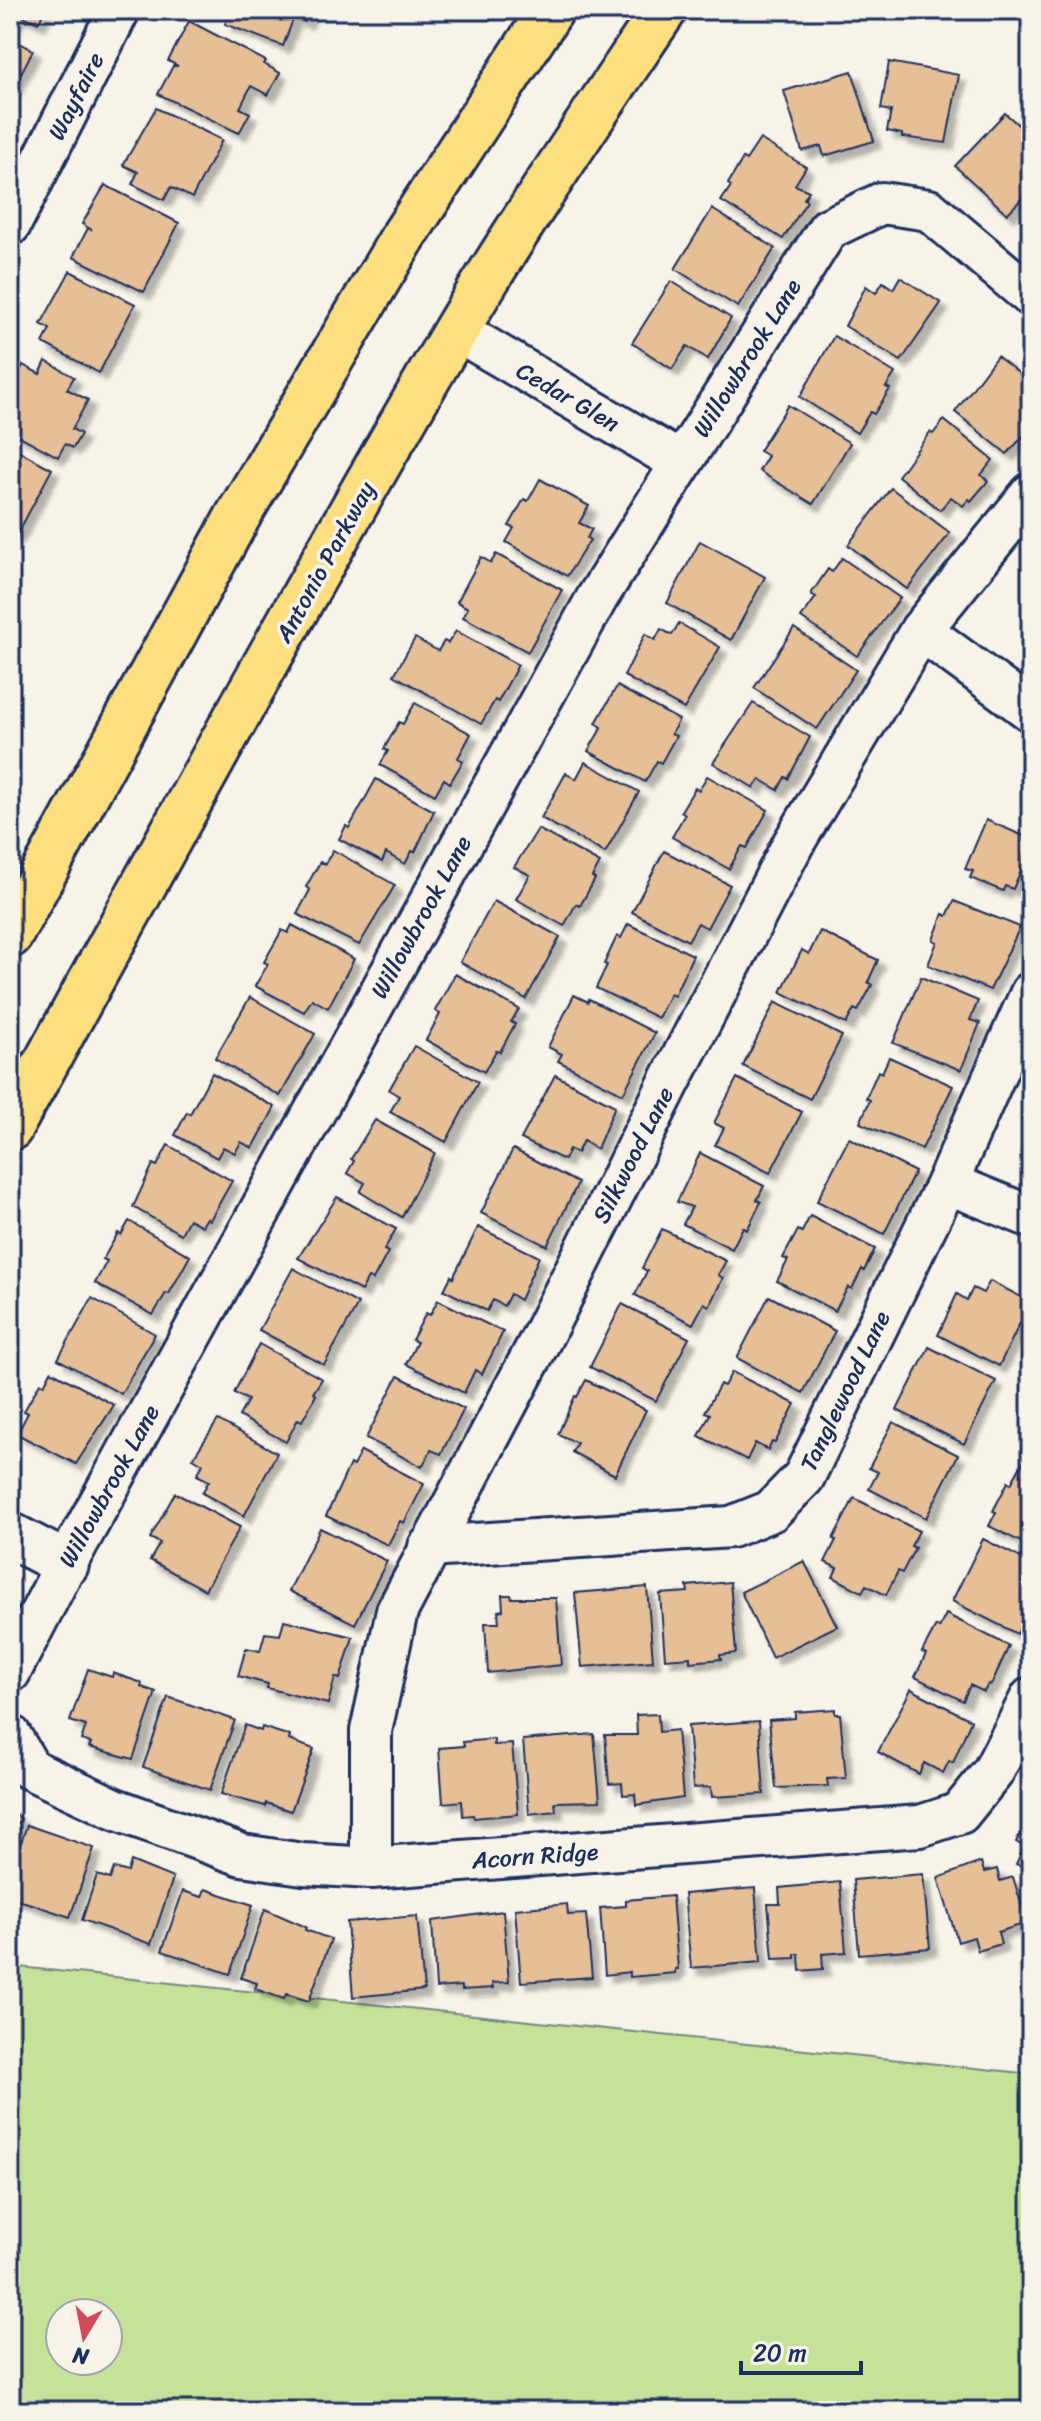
<svg xmlns="http://www.w3.org/2000/svg" width="1041" height="2421" viewBox="0 0 1041 2421" font-family="Sriracha,sans-serif">
<style>
.green{fill:#c6e198;stroke:#70887b;stroke-width:2;fill-rule:evenodd}
.building{fill:#e7bf97;stroke:#1b2f5e;stroke-width:2;filter:url(#shadow)}
.lines{fill:none;stroke-linecap:round;stroke-linejoin:round}
.street-casing{stroke:#1b2f5e;stroke-width:46}
.secondary-casing{stroke:#1b2f5e;stroke-width:50}
.primary-casing{stroke:#1b2f5e;stroke-width:50}
.street{stroke:#f7f3e8;stroke-width:40}
.secondary{stroke:#f7f3e8;stroke-width:44}
.primary{stroke:#fedf80;stroke-width:44}
.labels{text-anchor:middle;stroke-width:7;stroke-linejoin:round;paint-order:stroke}
.street-label{font-size:24px;fill:#1b2f5e;stroke:#f7f3e8}
</style>
<defs>
<filter id="shadow"><feDropShadow dx="7" dy="7" stdDeviation="2" flood-color="#0004"/></filter>
</defs>
<rect width="100%" height="100%" fill="#f7f3e8"/>
<filter id="ink" filterUnits="userSpaceOnUse"><feTurbulence type="fractalNoise" baseFrequency=".0125" numOctaves="2"/><feDisplacementMap in="SourceGraphic" scale="16" xChannelSelector="R" yChannelSelector="G"/><feConvolveMatrix kernelMatrix="1 2 1 2 8 2 1 2 1" color-interpolation-filters="sRGB"/></filter>
<g filter="url(#ink)">
<path class="green" d="M10,1966L1031,2074V2411H10ZM60,2313H108V2361H60Z"/>
<g class="building">
<path d="M10,10H45L38,23L19,14L13,24L10,23Z"/>
<path d="M230,10H310L305,22L294,17L283,46L225,24Z"/>
<path d="M189,21L266,61L264,64L280,73L268,95L251,86L240,108L250,113L239,133L158,94L173,66H178L168,61Z"/>
<path d="M10,38L33,50L12,91L10,90Z"/>
<path d="M889,62L959,75L946,143L902,137V134L887,131L891,111L881,109Z"/>
<path d="M852,71L874,141L824,156L821,146L802,151L784,91Z"/>
<path d="M156,108L222,140L192,198L171,187L164,200L132,184L138,172L123,165Z"/>
<path d="M1005,113L1025,131L1031,125V189L1007,214L955,166Z"/>
<path d="M760,139L806,167L795,185L809,191L804,199L807,201L783,239L721,201L731,186L728,184L743,158L746,160Z"/>
<path d="M105,185L179,223L144,292L73,257L88,228L92,230L82,224Z"/>
<path d="M712,209L775,248L738,307L675,269Z"/>
<path d="M70,271L135,304L99,373L43,343L50,329L41,324Z"/>
<path d="M900,277L941,303L901,361L845,326L866,286L876,293L883,282L893,289Z"/>
<path d="M671,281L731,318L708,359L687,346L672,369L632,343Z"/>
<path d="M834,336L895,373L886,387L890,389L874,414L870,412L857,433L800,397Z"/>
<path d="M997,356L1031,383V391L1026,397L1031,401V411L1028,414L1031,417V428L1007,454L955,412Z"/>
<path d="M46,361L74,377L67,389L88,400L72,429L81,434L73,448L65,444L58,457L10,431V390L23,365L40,374Z"/>
<path d="M788,405L850,443L813,504L759,471L768,456L759,451Z"/>
<path d="M944,420L993,460L981,475L988,481L971,501L969,499L963,506L951,497L940,510L898,476L930,432L933,434Z"/>
<path d="M10,446L52,469L16,537L10,534Z"/>
<path d="M540,479L589,506L579,523L592,529L587,538L590,540L567,576L506,542L514,528L509,526L524,499L528,501Z"/>
<path d="M891,488L950,533L907,589L848,545Z"/>
<path d="M700,541L765,577L731,640L667,603Z"/>
<path d="M496,554L562,590L528,652L463,617L468,608L457,602L481,557L491,563Z"/>
<path d="M842,558L900,598L857,656L801,618L816,597L811,594L828,569L832,572Z"/>
<path d="M1031,606V625L1022,617Z"/>
<path d="M679,623L720,647L684,709L624,676L645,634L655,640L661,629L672,635Z"/>
<path d="M794,628L856,670L817,729L754,688Z"/>
<path d="M456,631L518,665L498,702L495,700L481,724L394,675L415,638L438,651L444,641L448,643Z"/>
<path d="M617,686L679,720L671,734L676,736L661,763L657,761L645,782L588,751L602,727L596,723Z"/>
<path d="M415,703L471,734L458,758L463,761L450,783L444,779L435,795L380,765L388,751L384,749L399,722L403,724Z"/>
<path d="M753,703L810,737L788,779L785,777L778,790L760,779L754,788L713,763Z"/>
<path d="M585,762L639,792L605,853L541,818L566,773L576,779Z"/>
<path d="M707,776L768,810L747,848L742,846L729,869L672,837L685,814L681,811L695,788L699,790Z"/>
<path d="M376,779L434,811L415,852L412,851L405,864L386,853L382,862L339,839L346,826L349,828Z"/>
<path d="M986,820L1031,839V847L1013,889L1005,886L1003,891L970,878L973,871L965,869Z"/>
<path d="M538,829L600,863L592,877L595,879L580,906L576,904L564,926L516,899L530,875L514,867Z"/>
<path d="M333,850L395,885L359,945L297,914L310,890L306,887L320,862L325,864Z"/>
<path d="M664,851L730,885L707,928L698,923L688,941L632,912Z"/>
<path d="M494,901L560,937L526,999L460,962Z"/>
<path d="M954,901L1020,927L990,990L928,965L937,942L933,940L943,914L947,916Z"/>
<path d="M628,924L693,955L674,996L670,994L658,1018L596,988L607,965L604,964L617,936L621,938Z"/>
<path d="M292,925L354,959L328,1008L312,999L304,1012L255,986L268,964L264,962L282,930L288,933Z"/>
<path d="M820,931L878,960L868,982L872,985L858,1011L854,1009L846,1024L781,992L802,950L809,954Z"/>
<path d="M455,974L519,1009L511,1022L515,1024L500,1052L496,1051L484,1072L426,1040L440,1014L435,1011Z"/>
<path d="M921,977L978,1001L970,1020L980,1023L961,1070L893,1043Z"/>
<path d="M574,995L588,1002L589,999L655,1033L623,1094L558,1061L562,1054L548,1047Z"/>
<path d="M250,997L315,1034L280,1096L215,1058Z"/>
<path d="M775,1002L842,1036L810,1099L743,1066Z"/>
<path d="M414,1046L478,1082L446,1142L390,1112L399,1096L389,1090Z"/>
<path d="M889,1057L953,1086L922,1149L860,1123L870,1100L866,1098L878,1071L882,1073Z"/>
<path d="M212,1073L275,1107L253,1148L241,1142L235,1153L223,1147L217,1158L175,1135L187,1112L190,1114Z"/>
<path d="M555,1075L615,1106L597,1149L583,1141L577,1153L569,1149L564,1160L521,1139Z"/>
<path d="M737,1078L802,1112L770,1173L715,1145L724,1128L714,1123Z"/>
<path d="M375,1120L435,1153L402,1217L360,1192L365,1183L347,1173L354,1161L351,1159Z"/>
<path d="M849,1138L915,1172L884,1234L817,1201Z"/>
<path d="M168,1145L232,1181L210,1220L207,1218L202,1226L189,1219L181,1234L133,1207L153,1164L157,1166Z"/>
<path d="M513,1149L578,1183L547,1246L481,1213Z"/>
<path d="M700,1153L764,1186L757,1200L761,1202L747,1230L743,1227L732,1249L683,1224L692,1207L677,1202Z"/>
<path d="M337,1197L396,1229L384,1250L388,1252L373,1280L368,1278L361,1291L298,1258Z"/>
<path d="M810,1216L875,1249L864,1271L862,1269L852,1289L848,1287L835,1311L777,1281L788,1260L783,1258L798,1230L802,1232Z"/>
<path d="M129,1221L190,1256L169,1294L166,1293L153,1315L95,1283L107,1261L103,1259L118,1233L121,1235Z"/>
<path d="M478,1227L539,1257L520,1300L510,1294L504,1306L493,1300L487,1311L444,1290L451,1276L453,1278Z"/>
<path d="M662,1229L726,1261L718,1275L723,1278L709,1306L704,1303L693,1324L635,1295L647,1271L642,1268Z"/>
<path d="M293,1268L358,1304L324,1365L259,1330Z"/>
<path d="M990,1281L1031,1302V1309L1023,1325L1020,1323L999,1366L938,1335L957,1294L967,1300L973,1288L983,1293Z"/>
<path d="M769,1296L835,1331L803,1393L737,1358Z"/>
<path d="M92,1298L155,1334L121,1394L58,1359Z"/>
<path d="M438,1300L503,1332L482,1374L475,1370L464,1393L406,1364L417,1342L412,1340L426,1313L430,1315Z"/>
<path d="M622,1304L689,1338L656,1401L590,1367Z"/>
<path d="M259,1344L322,1379L313,1393L316,1395L302,1421L298,1419L286,1442L239,1416L248,1400L234,1393Z"/>
<path d="M929,1347L996,1381L964,1444L897,1410Z"/>
<path d="M51,1371L114,1405L76,1464L17,1434L28,1413L24,1411L40,1383L44,1385Z"/>
<path d="M732,1372L795,1404L775,1443L772,1442L768,1450L755,1443L747,1460L699,1436L710,1414L705,1412L720,1384L724,1386Z"/>
<path d="M398,1376L464,1409L441,1454L431,1450L422,1467L366,1438Z"/>
<path d="M586,1380L646,1410L615,1475L572,1452L577,1443L558,1434L575,1396L577,1397Z"/>
<path d="M218,1420L277,1453L244,1516L202,1493L209,1481L197,1475L203,1464L193,1458Z"/>
<path d="M893,1422L958,1455L926,1518L869,1489L878,1472L869,1468Z"/>
<path d="M361,1451L424,1484L404,1523L400,1521L388,1545L326,1516L350,1464L353,1466Z"/>
<path d="M1023,1462L1031,1466V1547L989,1526L996,1512L993,1511L1008,1482L1011,1484Z"/>
<path d="M175,1493L240,1527L205,1590L150,1560L160,1543L150,1538Z"/>
<path d="M854,1498L919,1531L911,1546L915,1548L902,1573L898,1571L886,1595L866,1585L862,1592L833,1577L837,1568L825,1562L836,1540L833,1539Z"/>
<path d="M320,1528L387,1561L355,1624L289,1591Z"/>
<path d="M983,1539L1031,1563V1607L1017,1634L952,1601Z"/>
<path d="M804,1561L837,1626L772,1658L741,1592Z"/>
<path d="M730,1582L736,1653L720,1655L721,1659L690,1662V1657L665,1659L660,1594L688,1592L687,1586Z"/>
<path d="M647,1587L653,1661L582,1667L575,1593Z"/>
<path d="M502,1595H511L512,1598H556L561,1665L488,1673L485,1623H499L498,1611L503,1610Z"/>
<path d="M946,1614L1009,1646L991,1685L988,1684L984,1692L970,1685L963,1701L915,1677L926,1654L922,1652L936,1626L939,1628Z"/>
<path d="M284,1620L353,1637L340,1679L335,1677L328,1704L267,1688L268,1684L238,1676L246,1648L260,1651L265,1633L280,1635Z"/>
<path d="M88,1669L112,1677L113,1673L142,1683L141,1687L156,1692L133,1759L89,1747L91,1743L81,1740L86,1726L70,1721Z"/>
<path d="M911,1689L971,1720L953,1763L949,1761L943,1773L924,1763L919,1774L878,1752Z"/>
<path d="M168,1697L235,1720L210,1790L143,1767Z"/>
<path d="M835,1709V1714H840L846,1778L827,1779L828,1786L776,1788L769,1720L795,1718V1712Z"/>
<path d="M658,1714L659,1732L677,1730L683,1798L636,1805L635,1794L623,1795L622,1783L609,1784L605,1735H637L636,1715Z"/>
<path d="M759,1721L764,1794L712,1797L711,1787L693,1788L688,1726Z"/>
<path d="M245,1725L261,1731L262,1727L290,1736L289,1740L314,1749L291,1811L266,1803L265,1806L221,1794Z"/>
<path d="M594,1734L600,1801L555,1802L556,1811L529,1814L523,1740Z"/>
<path d="M494,1739V1745L512,1744L518,1814L474,1818L473,1815L463,1816L462,1801L443,1803L439,1748L464,1746L463,1742Z"/>
<path d="M10,1811L21,1819L10,1834Z"/>
<path d="M1031,1813V1871L1016,1864L1024,1847L1016,1842Z"/>
<path d="M27,1825L94,1848L70,1917L10,1897V1875Z"/>
<path d="M131,1861L173,1878L151,1944L82,1920L97,1875L110,1879L114,1868L128,1872Z"/>
<path d="M981,1862L984,1872L997,1869L1000,1881L1013,1877L1027,1923L998,1932L1001,1944L978,1951L974,1937L958,1942L938,1878Z"/>
<path d="M923,1874L930,1948L859,1954L853,1880Z"/>
<path d="M840,1882L846,1952L822,1954L823,1969L800,1971L799,1954H795V1958L773,1959L768,1904H780L779,1888Z"/>
<path d="M755,1888L761,1962L691,1968L684,1894Z"/>
<path d="M205,1889L253,1905L230,1974L162,1951L183,1891L202,1897Z"/>
<path d="M672,1896L678,1969H675V1973L630,1977V1972L605,1975L600,1908L626,1906V1900Z"/>
<path d="M567,1904L568,1915L586,1914L592,1977L521,1982L515,1909Z"/>
<path d="M265,1909L306,1927L305,1930L331,1939L309,2001L286,1994L284,1999L255,1989L257,1983L241,1978Z"/>
<path d="M503,1911L509,1982L492,1983L493,1988L462,1990V1986L436,1988L432,1921Z"/>
<path d="M417,1916L424,1990L353,1997L347,1922Z"/>
</g>
<g class="lines">
<defs>
<g id="street">
<path d="M10,225L119,10"/>
<path d="M456,330L680,462"/>
<path d="M921,630L1031,711"/>
<path d="M947,1183L1031,1217"/>
<path d="M429,1547L731,1527L771,1511L804,1477L947,1183L1031,993"/>
<path d="M10,1672L66,1564L597,598L828,229L882,203L929,210L1031,296"/>
<path d="M10,1735L30,1769L115,1809L242,1855L303,1864L371,1868L920,1826L960,1813L993,1772L1031,1698"/>
<path d="M371,1868V1731L397,1611L542,1337L669,1083L793,844L921,630L1031,494"/>
</g>
<path id="secondary" d="M10,1535L66,1564"/>
<g id="primary">
<path d="M10,935L238,516L403,237L551,10"/>
<path d="M10,1128C157,862 301,594 455,332C520,222 593,116 664,10"/>
</g>
</defs>
<use href="#street" class="street-casing"/>
<use href="#secondary" class="secondary-casing"/>
<use href="#primary" class="primary-casing"/>
<use href="#street" class="street"/>
<use href="#secondary" class="secondary"/>
<use href="#primary" class="primary"/>
</g>
</g>
<g class="labels">
<g class="street-label">
<text transform="translate(76 96) rotate(-63)" y="8">Wayfaire</text>
<text transform="translate(747 358) rotate(-58)" y="8">Willowbrook Lane</text>
<text transform="translate(568 397) rotate(30)" y="8">Cedar Glen</text>
<text transform="translate(325 562) rotate(-61)" y="8">Antonio Parkway</text>
<text transform="translate(421 917) rotate(-61)" y="8">Willowbrook Lane</text>
<text transform="translate(633 1155) rotate(-63)" y="8">Silkwood Lane</text>
<text transform="translate(845 1391) rotate(-64)" y="8">Tanglewood Lane</text>
<text transform="translate(109 1486) rotate(-61)" y="8">Willowbrook Lane</text>
<text transform="translate(535 1856) rotate(-4)" y="8">Acorn Ridge</text>
</g>
</g>
<rect width="1041" height="2421" fill="none" stroke="#f7f3e8" stroke-width="40"/>
<rect x="20" y="20" width="1001" height="2381" fill="none" stroke="#1b2f5e" stroke-width="3" filter="url(#ink)"/>
<g transform="translate(84 2337) rotate(190)"><circle r="38" fill="#f7f3e8" stroke="#9fa5b1" stroke-width="2"/>
<path d="M0-6L14 30L0 20L-14 30Z" fill="#d1495b"/>
<text y="-12" font-size="22" font-weight="bold" text-anchor="middle" fill="#1b2f5e">N</text>
</g>
<path d="M741 2361v12h120v-12" fill="none" stroke="#1b2f5e" stroke-width="4"/>
<text x="753" y="2361" font-size="24" fill="#1b2f5e" stroke="#f7f3e8" stroke-width="6" paint-order="stroke">20 m</text>
</svg>
